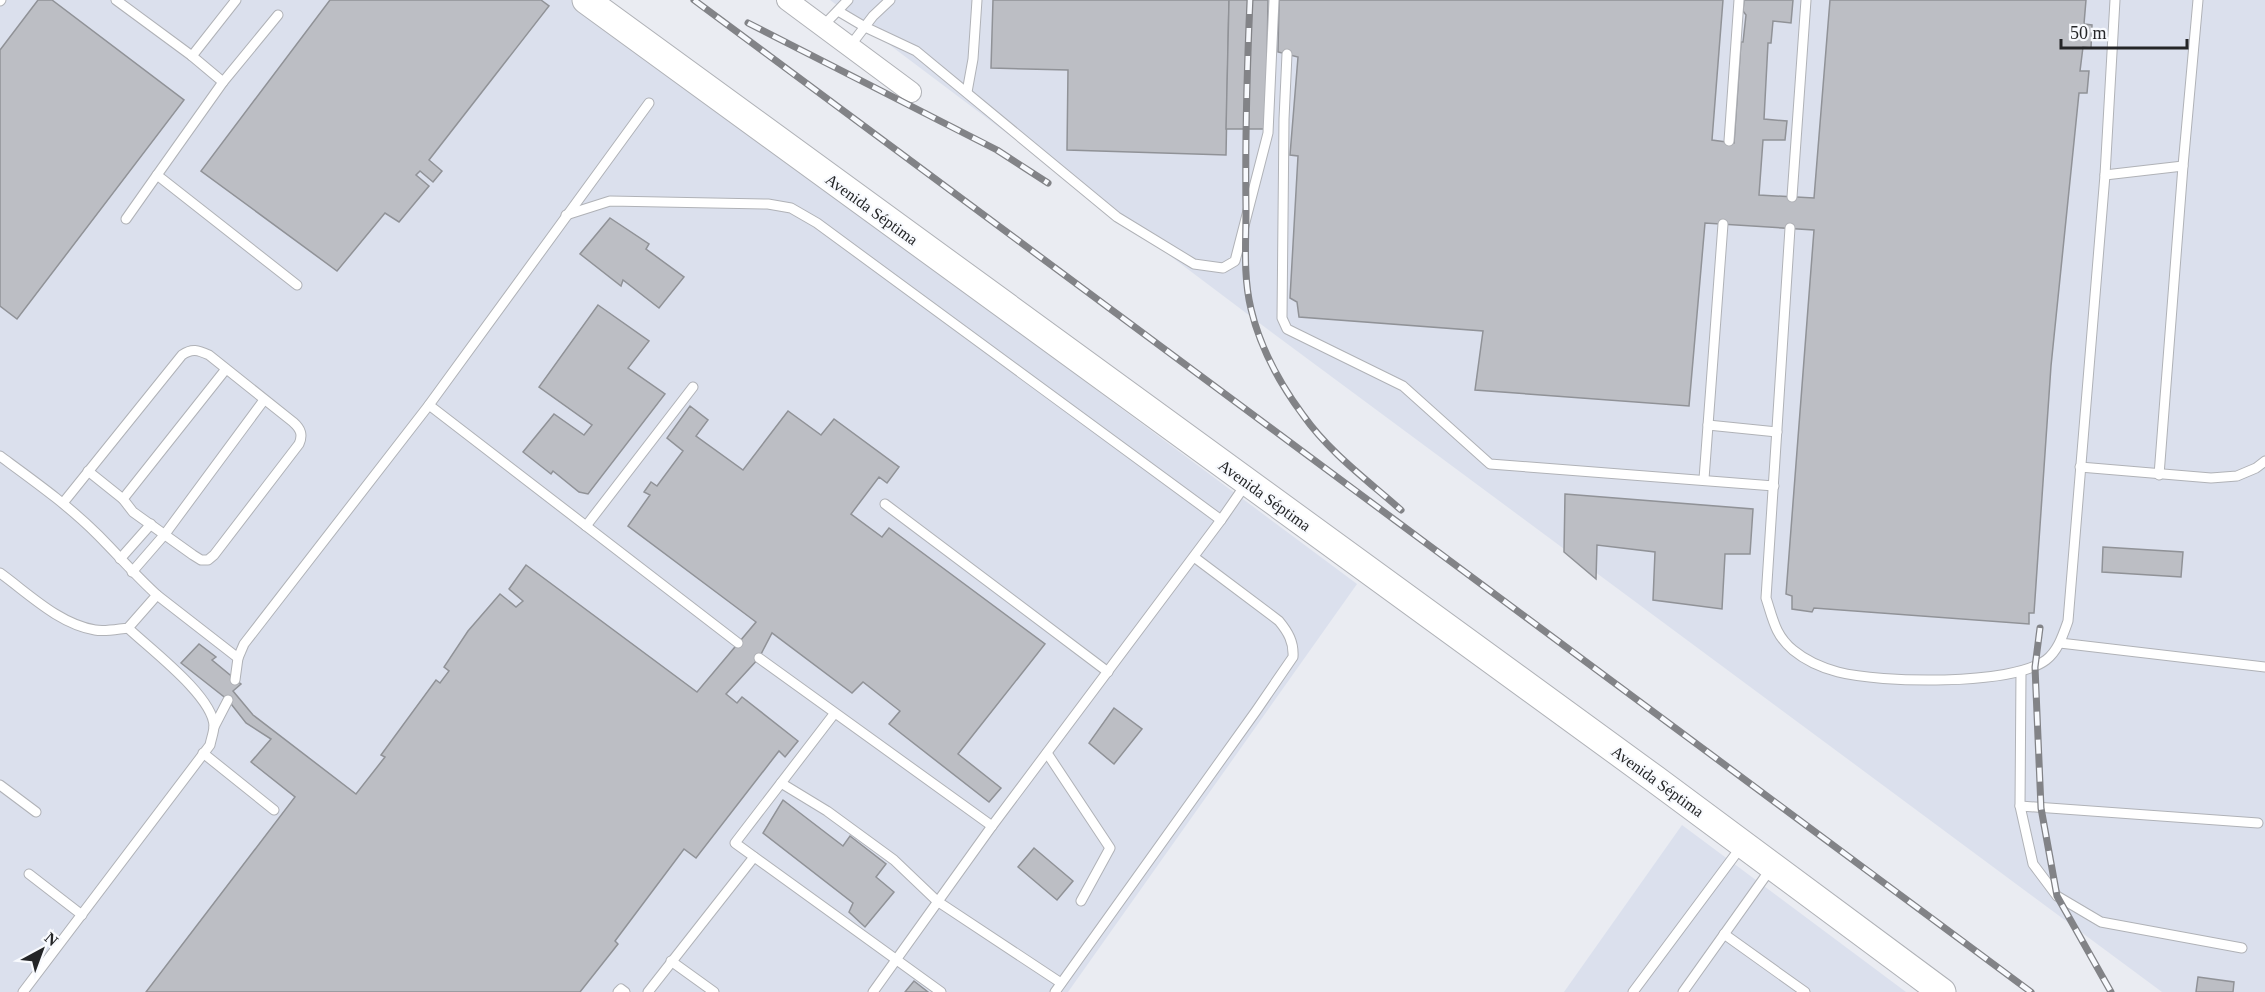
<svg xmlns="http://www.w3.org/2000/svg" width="2265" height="992" viewBox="0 0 2265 992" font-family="Georgia,serif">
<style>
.built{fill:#dbe0ed}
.building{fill:#bcbec4;stroke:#909297;stroke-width:1.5}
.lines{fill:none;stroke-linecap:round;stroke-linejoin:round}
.lane-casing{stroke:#b0b2b7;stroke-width:11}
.street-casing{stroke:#b0b2b7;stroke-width:22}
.secondary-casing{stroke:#b0b2b7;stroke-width:29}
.lane{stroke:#fff;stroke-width:9}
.street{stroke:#fff;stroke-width:20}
.secondary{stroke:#fff;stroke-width:27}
.rail-casing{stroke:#828387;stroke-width:7}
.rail{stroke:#f8fafe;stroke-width:4.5;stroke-dasharray:14;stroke-linecap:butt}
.labels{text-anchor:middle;stroke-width:4.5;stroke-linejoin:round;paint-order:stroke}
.street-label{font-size:16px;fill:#242527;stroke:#f8fafe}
</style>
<rect width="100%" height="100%" fill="#eaecf2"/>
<g class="built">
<path d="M0,0H573L1357,584L1068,992H0Z"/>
<path d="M830,0H2265V992H2162L1274,334Z"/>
<path d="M1682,825L1906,992H1564Z"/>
</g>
<g class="building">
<path d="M38,0H52L184,100L17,319L0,306V50Z"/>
<path d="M330,0H541L549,6L429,160L442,171L433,182L420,171L416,175L429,186L399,222L385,213L337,271L201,171Z"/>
<path d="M993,0H1229L1226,155L1067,150L1068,70L991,68Z"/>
<path d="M1229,0H1268L1266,129H1226Z"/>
<path d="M1279,0H1723L1712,140L1734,143L1741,42H1743L1746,15L1743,11L1744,0H1793L1791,23L1773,21L1771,43H1768L1764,119L1787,121L1785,140H1763L1759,195L1814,198L1830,0H2086L2084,24L2092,25L2091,48L2083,47L2080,71H2089L2087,93H2079L2051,366L2034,613H2029V624L1814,608L1812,612L1792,609V596L1786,594L1814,230L1705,223L1689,406L1475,390L1483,331L1299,317L1297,302L1290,298L1298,156L1290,155L1298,57L1278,52Z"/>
<path d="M610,218L649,244L646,249L684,277L659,308L623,280L621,286L580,254Z"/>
<path d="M598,305L649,341L628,368L665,394L588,494L579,492L553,471L551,474L523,452L554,414L584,435L592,425L539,387Z"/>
<path d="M690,406L708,420L696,436L743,470L788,411L821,435L834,419L899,467L887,483L879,477L851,514L882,537L889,528L1045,644L958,754L1001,788L989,802L889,724L900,711L863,682L852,693L772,633L759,658L726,694L737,703L742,697L798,741L785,757L779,751L696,858L684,849L615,941L618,944L580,992H146L295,797L251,762L271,739L246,723L228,700L181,663L199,644L216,657L212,660L241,684L233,691L253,715L356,794L385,757L381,755L436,680L440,683L449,671L444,667L468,631L500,594L516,607L523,601L509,589L526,565L697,692L756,622L628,526L650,495L644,492L651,482L657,486L683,451L667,438Z"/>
<path d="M1565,494L1753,509L1750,554H1725L1722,609L1653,600L1655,552L1597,545L1596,579L1564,552Z"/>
<path d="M2103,547L2183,552L2181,577L2102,572Z"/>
<path d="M1114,708L1142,729L1114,764L1089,743Z"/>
<path d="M783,800L843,846L850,836L886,864L876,877L894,892L865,927L849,912L853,903L763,833Z"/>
<path d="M1034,848L1073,881L1057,900L1018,867Z"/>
<path d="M2198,977L2234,982L2233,992H2196Z"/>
<path d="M914,981L928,992H905Z"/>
</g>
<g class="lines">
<defs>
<g id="lane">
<path d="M116,0L192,56L236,0"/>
<path d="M0,1L1,0"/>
<path d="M838,11L865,27L916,51L1117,217L1194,264L1223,268L1235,261L1268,133L1274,0"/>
<path d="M823,26L848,0"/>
<path d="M850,46L873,16L890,0"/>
<path d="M1287,54L1284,119L1282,318L1287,329L1403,386L1490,464L1774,486"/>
<path d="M192,56L223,82L157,175L297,285"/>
<path d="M223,82L278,15"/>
<path d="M967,92L973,59L977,0"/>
<path d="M1729,141L1739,0"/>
<path d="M2105,175L2183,166"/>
<path d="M1792,197L1806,0"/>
<path d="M566,215L610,201L768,204L791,208L817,223L1221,520"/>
<path d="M126,219L157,175"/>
<path d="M1790,228L1766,598C1773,619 1775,635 1793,650C1805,660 1823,668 1838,672C1880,683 2011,686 2046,660C2058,651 2063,635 2068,621L2105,175L2115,0"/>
<path d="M429,405L738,643"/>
<path d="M1708,425L1777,432"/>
<path d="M0,456C34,481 68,505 98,535C118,555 136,576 157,595L128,628C118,629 105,632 95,630C59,624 29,594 0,573"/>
<path d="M2080,467L2211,478L2237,476L2256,468L2265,461"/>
<path d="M88,471L123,499"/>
<path d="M2159,475L2183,166L2198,0"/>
<path d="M1704,479L1723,224"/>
<path d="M63,503L182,355C192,348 198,350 209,355L293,422C301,429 303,435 299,444L214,555L208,560H201L193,555L133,512L123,499L226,369"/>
<path d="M885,504L1108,672"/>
<path d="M586,526L693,387"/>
<path d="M120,559L151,524"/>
<path d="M132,572L165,534L264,400"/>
<path d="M157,595L238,658L244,644L429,405L649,103"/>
<path d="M2060,643L2265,667"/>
<path d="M759,658L992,826"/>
<path d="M2021,672L2020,806L2033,864L2057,896L2101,922L2242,948"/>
<path d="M235,680L238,658"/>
<path d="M834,714L735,843L941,992"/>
<path d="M214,727L228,700"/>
<path d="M203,753L274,810"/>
<path d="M1047,753L1110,848L1081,901"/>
<path d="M781,783L827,811L894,860L937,901L1061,983"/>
<path d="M0,785L36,812"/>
<path d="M2020,806L2258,823"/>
<path d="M29,874L82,915"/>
<path d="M1724,934L1805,992"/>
<path d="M671,961L714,992"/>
<path d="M23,992L210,745C211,739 214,732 214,726C213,696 150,649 128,628"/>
<path d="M618,992L621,989L625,992"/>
<path d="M648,992L754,857"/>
<path d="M873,992L992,826L1221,520L1246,484"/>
<path d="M1055,992L1256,711L1293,657C1294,642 1288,632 1279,621L1194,557"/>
<path d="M1633,992L1741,847"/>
<path d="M1683,992L1772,867"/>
</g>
<path id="street" d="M787,0L911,92"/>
<path id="secondary" d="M586,0L1655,779L1942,992"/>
</defs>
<use href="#lane" class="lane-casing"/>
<use href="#street" class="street-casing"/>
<use href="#secondary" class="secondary-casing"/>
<use href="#lane" class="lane"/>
<use href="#street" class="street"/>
<use href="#secondary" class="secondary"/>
<defs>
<g id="rail">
<path d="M694,0L2031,992"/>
<path d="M1250,0C1247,70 1245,140 1246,210C1246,243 1243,276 1251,309C1260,347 1280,384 1303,415C1329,452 1367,480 1401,510"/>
<path d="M748,23L997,150L1048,183"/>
<path d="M2040,628L2035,667L2041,808L2057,896L2111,992"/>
</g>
</defs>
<use href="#rail" class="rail-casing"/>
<use href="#rail" class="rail"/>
</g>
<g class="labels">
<g class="street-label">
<text transform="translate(872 209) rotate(36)" y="6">Avenida Séptima</text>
<text transform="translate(1265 495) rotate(36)" y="6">Avenida Séptima</text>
<text transform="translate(1658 781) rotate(36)" y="6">Avenida Séptima</text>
</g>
</g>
<g transform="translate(42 950) rotate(41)" stroke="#f8fafe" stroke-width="4.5" paint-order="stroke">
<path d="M0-4.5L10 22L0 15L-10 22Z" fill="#242527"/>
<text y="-9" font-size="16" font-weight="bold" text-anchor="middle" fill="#242527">N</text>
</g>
<path d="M2061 39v9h126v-9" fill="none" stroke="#242527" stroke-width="3"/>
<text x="2070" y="39" font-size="18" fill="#242527" stroke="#f8fafe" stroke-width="4.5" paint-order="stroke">50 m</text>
</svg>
